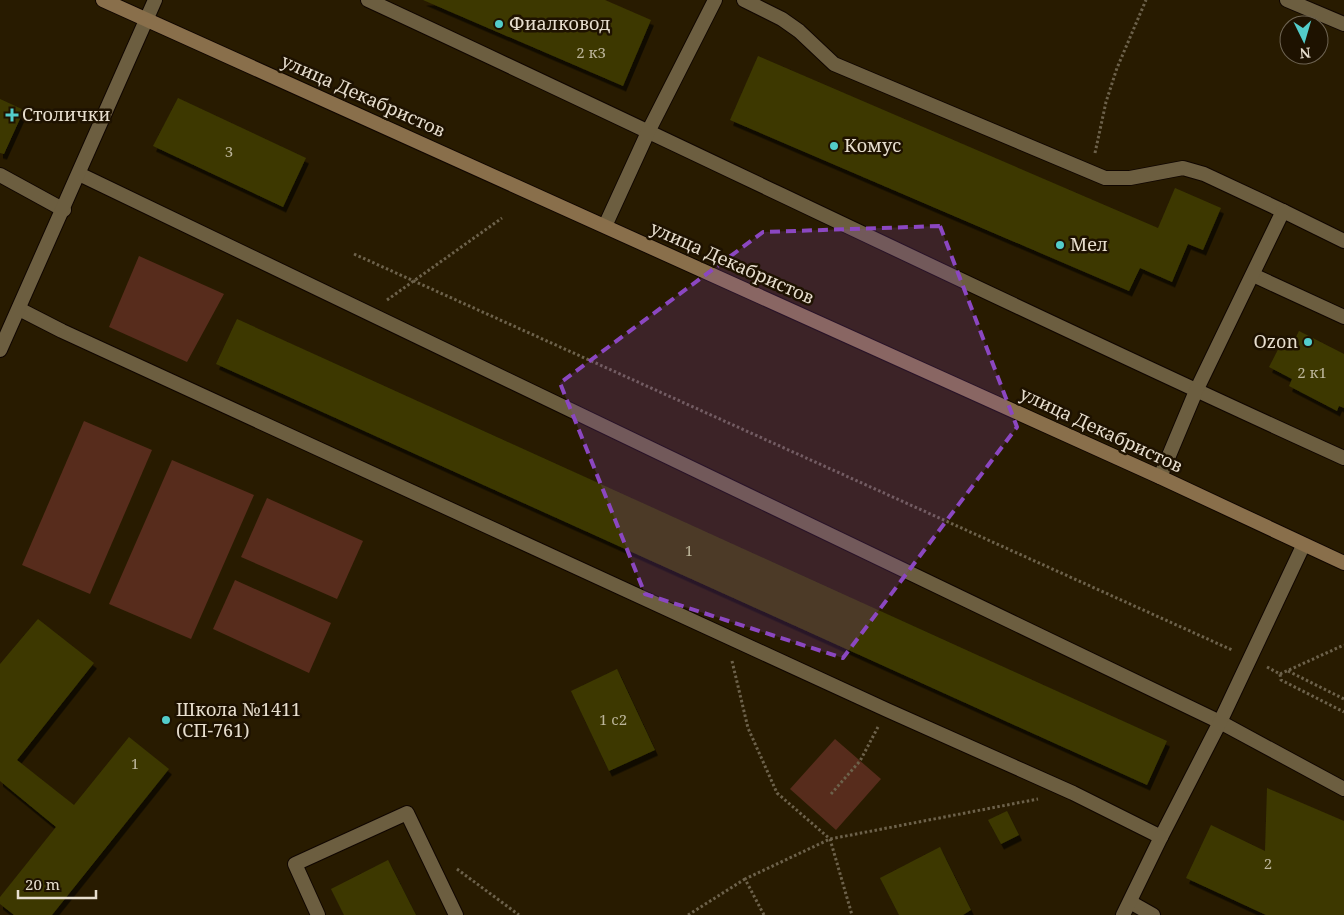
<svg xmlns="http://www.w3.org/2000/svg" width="1344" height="915" viewBox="0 0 1344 915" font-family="'Noto Serif',serif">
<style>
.green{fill:#572c1c}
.building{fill:#3c3900;filter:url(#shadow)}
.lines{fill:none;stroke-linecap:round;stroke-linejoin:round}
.service-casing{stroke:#100600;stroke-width:16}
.minor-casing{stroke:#100600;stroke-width:16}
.secondary-casing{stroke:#100600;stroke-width:16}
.path{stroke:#6d624b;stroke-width:3;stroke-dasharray:2.5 2.5;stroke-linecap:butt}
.service{stroke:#6c5e40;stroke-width:14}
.minor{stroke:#6c5e40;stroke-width:14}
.secondary{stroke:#896f4b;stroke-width:14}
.marked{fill:#8b47c1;fill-opacity:0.2;stroke:#8b47c1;stroke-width:4;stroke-dasharray:10 6;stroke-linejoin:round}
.poi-dot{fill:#53cdca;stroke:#1e1200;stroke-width:2}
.labels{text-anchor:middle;stroke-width:5;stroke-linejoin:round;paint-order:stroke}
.number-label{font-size:15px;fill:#bcb59a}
.poi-label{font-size:18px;fill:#e7dece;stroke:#1e1200;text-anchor:start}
.street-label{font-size:18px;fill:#e7dece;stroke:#1e1200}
</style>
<defs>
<filter id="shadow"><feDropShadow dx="3" dy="5.5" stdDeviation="0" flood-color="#0009"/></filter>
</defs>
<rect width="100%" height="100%" fill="#281b00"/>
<g class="green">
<path d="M139,256L224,294L187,362L109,327Z"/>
<path d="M84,421L152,450L90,594L22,565Z"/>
<path d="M172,460L254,495L191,639L109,604Z"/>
<path d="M267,498L363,541L337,599L241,557Z"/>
<path d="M235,580L331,623L309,673L213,629Z"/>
<path d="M835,739L881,779L836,830L790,789Z"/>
</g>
<g class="building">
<path d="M423,0H605L651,20L623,86Z"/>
<path d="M758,56L1158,228L1175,188L1221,208L1203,250L1188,244L1172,282L1140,268L1129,291L730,120Z"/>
<path d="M178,98L306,158L283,207L153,146Z"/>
<path d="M0,99L24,110L4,154L0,153Z"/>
<path d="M237,319L1167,741L1147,785L216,364Z"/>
<path d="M1299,331L1344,354V408L1339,406L1337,411L1289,386L1292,379L1269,367L1285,336L1294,341Z"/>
<path d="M38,619L94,663L17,760L74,805L129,737L169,769L52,915H14L0,904V897L56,827L0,781V664Z"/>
<path d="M617,669L655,750L609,771L571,691Z"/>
<path d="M1267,788L1344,821V915H1266L1186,878L1211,825L1265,851Z"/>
<path d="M1007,811L1019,835L1001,844L988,820Z"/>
<path d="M940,847L971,910L963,915H899L880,878Z"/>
<path d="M388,860L416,915H344L331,889Z"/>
</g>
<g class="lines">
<defs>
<g id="service">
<path d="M368,0C694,151 1017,310 1344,458"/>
<path d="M744,0L782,19L799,31L834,64L1105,178H1130L1183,168L1204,174L1283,211"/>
<path d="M1287,0L1344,24"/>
<path d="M79,174L1220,722L1344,789"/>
<path d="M0,175L64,210"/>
<path d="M605,226L649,130L715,0"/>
<path d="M1253,275L1344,317"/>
<path d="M19,309L62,331L887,710L1073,793L1161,837L1220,722L1303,546"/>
<path d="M1160,477L1196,391L1283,211L1344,241"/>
<path d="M1130,902L1153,915"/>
<path d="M318,915L295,864L407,813L456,915"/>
<path d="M1123,915L1161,837"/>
</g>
<path id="minor" d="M0,350L155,0"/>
<path id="secondary" d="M103,0L1160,477L1344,563"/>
</defs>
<use href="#service" class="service-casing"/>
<use href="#minor" class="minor-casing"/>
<use href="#secondary" class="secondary-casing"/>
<g class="path">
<path d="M1095,153L1106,102L1117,68L1146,0"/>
<path d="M354,254L1232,650"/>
<path d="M387,300L502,218"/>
<path d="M732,661L748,728L777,793L830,839L852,915"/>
<path d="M1267,667L1280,674L1281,680L1344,712"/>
<path d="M1288,671L1344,699"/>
<path d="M1280,674L1344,645"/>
<path d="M831,794L860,761L878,727"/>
<path d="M457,869L519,915"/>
<path d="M688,915L745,879"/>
<path d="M764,915L745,879L830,839L1038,799"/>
</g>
<use href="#service" class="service"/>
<use href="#minor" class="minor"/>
<use href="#secondary" class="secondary"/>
</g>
<path class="marked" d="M940,226L1017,427L843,658L645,594L560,383L763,232Z"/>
<g class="poi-dot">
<circle cx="499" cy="24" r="5"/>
<path d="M9.5 107.5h5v5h5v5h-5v5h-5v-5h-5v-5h5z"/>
<circle cx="834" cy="146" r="5"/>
<circle cx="1060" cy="245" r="5"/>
<circle cx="1308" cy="342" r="5"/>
<circle cx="166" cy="720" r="5"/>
</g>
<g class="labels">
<g class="number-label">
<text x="591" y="58">2 к3</text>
<text x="229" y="157">3</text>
<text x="1312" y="378">2 к1</text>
<text x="689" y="556">1</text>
<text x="613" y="725">1 c2</text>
<text x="135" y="769">1</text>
<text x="1268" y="869">2</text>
</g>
<g class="poi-label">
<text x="509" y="30">Фиалковод</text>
<text x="22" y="121">Столички</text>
<text x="844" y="152">Комус</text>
<text x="1070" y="251">Мел</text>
<text x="1298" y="348" text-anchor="end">Ozon</text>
<text x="176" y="716">Школа №1411<tspan x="176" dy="21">(СП-761)</tspan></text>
</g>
<g class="street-label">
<text transform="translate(363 96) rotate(24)" y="6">улица Декабристов</text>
<text transform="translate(732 263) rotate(24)" y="6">улица Декабристов</text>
<text transform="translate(1101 430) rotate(25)" y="6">улица Декабристов</text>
</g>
</g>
<g transform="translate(1304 40) rotate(175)"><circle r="24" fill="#1e1200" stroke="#6e6452"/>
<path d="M0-4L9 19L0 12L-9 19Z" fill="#53cdca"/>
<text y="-8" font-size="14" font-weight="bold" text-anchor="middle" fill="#e7dece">N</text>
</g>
<path d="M18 890v8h78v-8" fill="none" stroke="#e7dece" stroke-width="2.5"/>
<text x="25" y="890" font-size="15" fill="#e7dece" stroke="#1e1200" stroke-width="4" paint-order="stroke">20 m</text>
</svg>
